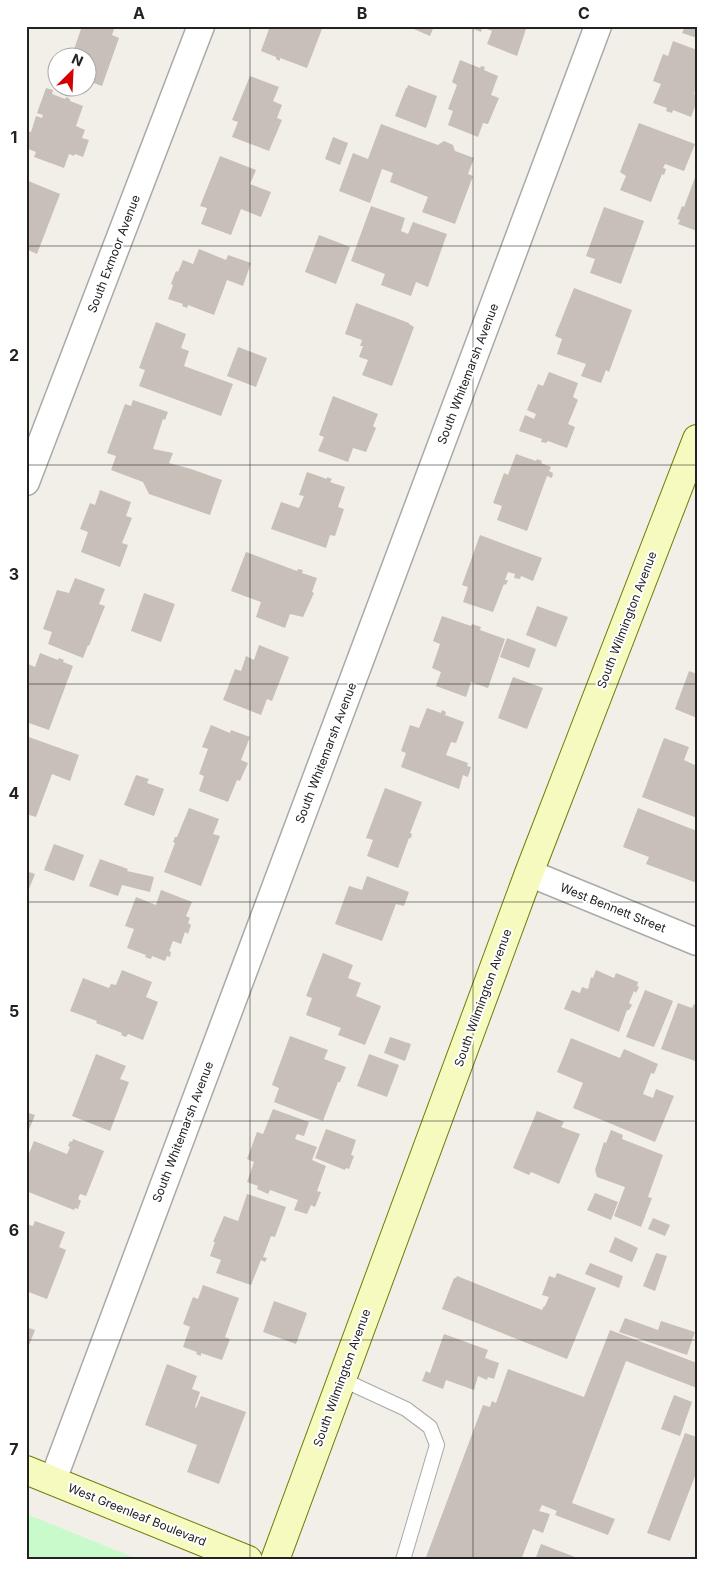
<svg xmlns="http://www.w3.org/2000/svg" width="723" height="1586" viewBox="0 0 723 1586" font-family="Inter,sans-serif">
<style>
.park{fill:#c8facc}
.building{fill:#c7bfb8}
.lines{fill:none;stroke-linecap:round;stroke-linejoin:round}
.lane-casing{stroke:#a9a9a9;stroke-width:16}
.street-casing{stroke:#a9a9a9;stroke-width:29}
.secondary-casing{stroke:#707d05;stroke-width:30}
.lane{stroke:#fff;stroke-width:14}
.street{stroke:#fff;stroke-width:26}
.secondary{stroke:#f7fabf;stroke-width:28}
.grid{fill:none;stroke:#222;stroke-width:1;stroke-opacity:0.55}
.labels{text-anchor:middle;stroke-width:4;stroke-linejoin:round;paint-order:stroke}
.street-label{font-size:12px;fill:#222;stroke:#fff}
.neatline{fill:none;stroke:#222;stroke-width:2}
.grid-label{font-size:16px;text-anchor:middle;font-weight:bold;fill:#222}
</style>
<rect width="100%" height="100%" fill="#f2efe9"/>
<path class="park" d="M26,1514L140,1560H26Z"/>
<g class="building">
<path d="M82,26H115L112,35L119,38L102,86L88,81V58H71Z"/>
<path d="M270,26H318L322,29L307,68L280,58V61L276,59V57L261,51Z"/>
<path d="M407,26H434L430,36Z"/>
<path d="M466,26H527L517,56L487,44L492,31L482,27L481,32Z"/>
<path d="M685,26H697V38L682,33Z"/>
<path d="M673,41L697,50V85L694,94L697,95V101L691,117L673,110L672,113L666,111L667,108L653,103L661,84L653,81L663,54L668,56Z"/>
<path d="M460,60L480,68L481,66L485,67L484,70L498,76L491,95L499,98L488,124L483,123L478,137L448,125L453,111L448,109L457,85L452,82Z"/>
<path d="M250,76L279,87L273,101L282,105L277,118L282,120L269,151L232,137L238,122L232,120Z"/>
<path d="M408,85L437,96L426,128L395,116L406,88H407Z"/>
<path d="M46,88L53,90L52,94L65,99L66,97L70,99V101L83,106L76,126L85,130L82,138L89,140L83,157L75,154L74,156L69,154L64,168L34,157L36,152L26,148L27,131L31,132L36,116L42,118L43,115L37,113Z"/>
<path d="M639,123L695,144L684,171L665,164L663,168L666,169L664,175L662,174L651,202L620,190L626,176L620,172Z"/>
<path d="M381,124L438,145L444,141L453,145L455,151L474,158L468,174L473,176L455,224L422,212L428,197L390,182L393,173L382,169L370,203L339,191L353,153L368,159Z"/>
<path d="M333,137L348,143L340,165L325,159Z"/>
<path d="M220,156L256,170L250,184L271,192L261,217L241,209L231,235L201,224L207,208L200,206Z"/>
<path d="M697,172V231L678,224L680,220L677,219L682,206L684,207Z"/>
<path d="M26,180L60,194L37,254L26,249Z"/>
<path d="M371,206L405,218L401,231L408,234L413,222L447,234L428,287L416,282L411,296L381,285L385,274L351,261Z"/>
<path d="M604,207L644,221L621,284L590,273L595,259L586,256Z"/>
<path d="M319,235L350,247L336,284L305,272Z"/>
<path d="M199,249L226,260L228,255L251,263L243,286L227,280L214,315L188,305L187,308L182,306L183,304L168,299L173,285L171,284L176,271L178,272L183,260L193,264Z"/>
<path d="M574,288L632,310L609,372L606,370L601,383L581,376L586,364L557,354L562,339L555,336Z"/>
<path d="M356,303L409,323V324L414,327L392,386L362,375L368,360L359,357L363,346H360L362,340L345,334Z"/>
<path d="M156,322L186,334L181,348L189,351L184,366L233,384L221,416L139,386L145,370L139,368Z"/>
<path d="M238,347L267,358L256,387L227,376Z"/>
<path d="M549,372L578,383L573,397L578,400L568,424L575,427L567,448L548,441L546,443L541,442L542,439L519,431L525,415L534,419L536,414L527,410L538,384L543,386Z"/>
<path d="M333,396L378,414L373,426L376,428L366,452L353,448L348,462L318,451L324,437L319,435Z"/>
<path d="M133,400L168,412L165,420L163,419L153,449L173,453L169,463L191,469L222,480L210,515L149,494L143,482L111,470L116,456L107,453L125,404L131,406Z"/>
<path d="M516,454L536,461L537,459L542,461L541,463L551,467L549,471L553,473L552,478L547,476L527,531L497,520L502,506L493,503L504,473L508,475Z"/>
<path d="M307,472L327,479V477L332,479L330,482L345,487L338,507L344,509L335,536L330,535L326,548L271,529L281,502L299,508L304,496L299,495Z"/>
<path d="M100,490L131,502L126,516L132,518L122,543L128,545L120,567L81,552L88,532L80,529L90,503L95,505Z"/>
<path d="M480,535L542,558L533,581L521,576L520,579L514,578L515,574L508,572L505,580H508L506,585L504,584L493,612L463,602L468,587L462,585Z"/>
<path d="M246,552L297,571L298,569L303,570L302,573L317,578L312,592L314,593L303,617L290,614L285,628L256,617L261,602L231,591Z"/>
<path d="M75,578L105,589L99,604L105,606L89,646L88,645L83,658L48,644L52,632L43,629L57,590L69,593Z"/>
<path d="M144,593L175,604L161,642L131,631Z"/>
<path d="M537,606L568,617L556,647L526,635Z"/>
<path d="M442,616L471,626L472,624L481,627L480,630L505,639L488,688L471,682L466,697L436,686L441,672L432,668L440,644L433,641Z"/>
<path d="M507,638L536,649L529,668L500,657Z"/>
<path d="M259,645L289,657L272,701L267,699L261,715L223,700L235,669L241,671L246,656L254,660Z"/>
<path d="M40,653L58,660L59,658L64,660L63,662L73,666L49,730L26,722V669L28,664L35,667Z"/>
<path d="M689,671L697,674V718L675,709Z"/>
<path d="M513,677L543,688L527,729L498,718Z"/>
<path d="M427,708L441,713L442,710L446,712L445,715L464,722L456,743L451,742L446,755L468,763L467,766L471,767L468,777L463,775L459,789L401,767L406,753L401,751L410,725L419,728Z"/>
<path d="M211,725L230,733L231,730L250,737L241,760L248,763L240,781L237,780L228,802L199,791L204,776L199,774L208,749L202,747Z"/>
<path d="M26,736L79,755L70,781L52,774L36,817L26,814Z"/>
<path d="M664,738L689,747L684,760L697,766V818L642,797Z"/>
<path d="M136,775L149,779L147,783L164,789L154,816L124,805Z"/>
<path d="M385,788L422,802L410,833L412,834L411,838H409L398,868L367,856L373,840L366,838Z"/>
<path d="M189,808L219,819L213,834L220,836L201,886L164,872L175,843L173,842L175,837H177Z"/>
<path d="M638,808L697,831V883L646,864L649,857L623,847Z"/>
<path d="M54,844L84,855L74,881L44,870Z"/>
<path d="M100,859L128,869L127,871L154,877L150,892L122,885L118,896L89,886Z"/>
<path d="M26,871L35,874L26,896Z"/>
<path d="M367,876L409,892L404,906L396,904L382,941L335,924L349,886L362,890Z"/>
<path d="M161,890L192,902L186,916L190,918L188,923L191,925L188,934L185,932L181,944L173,941L169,951L171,952L170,957L167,956L165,961L152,956L151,959L145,957L146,955L127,948L134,929L125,926L136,897L156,905Z"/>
<path d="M323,953L353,965L348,978L361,983L356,996L381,1006L365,1045L338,1035L341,1028L306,1015L312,998L306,996Z"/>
<path d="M122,970L152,982L146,997L158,1002L143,1040L128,1034L126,1037L121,1035L122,1033L96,1023L97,1021L70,1011L83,978L109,988L111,984L116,985Z"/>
<path d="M596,970L614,978L616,973L638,982L637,986L639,987L636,993L634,991L629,1003L632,1005L629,1010H627L619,1032L564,1009L572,990L580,993L582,987L588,989L591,977L593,978Z"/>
<path d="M645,990L673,1001L654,1047L626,1037Z"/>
<path d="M678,1003L692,1008L694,1004L697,1005V1055L695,1061L661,1049Z"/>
<path d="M290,1036L328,1050L324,1059L346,1067L340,1082H338L323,1121L274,1102L279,1088L272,1085Z"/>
<path d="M390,1037L411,1044L405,1061L384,1053Z"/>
<path d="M571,1038L620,1058L624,1049L658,1064L654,1074L651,1073L643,1094L653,1098L656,1089L674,1096L655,1142L573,1108L583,1083L557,1072Z"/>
<path d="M96,1054L126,1066L120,1079L129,1082L110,1131L72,1116Z"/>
<path d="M369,1054L399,1065L387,1097L357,1086Z"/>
<path d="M273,1109L309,1122L304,1136L297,1134L295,1139L317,1147L312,1160L326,1166L317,1191L321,1192L315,1207L311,1205L307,1214L294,1210L298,1200L270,1190L268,1194L257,1189L258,1186L247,1182L254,1162L247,1159L257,1132L263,1134Z"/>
<path d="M537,1111L564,1122L561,1127L580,1134L559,1184L531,1172L529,1175L513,1168Z"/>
<path d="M26,1112L35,1115L26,1137Z"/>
<path d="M326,1129L356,1140L351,1155L354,1156L349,1169L346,1168L345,1170L315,1158Z"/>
<path d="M611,1130L623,1135L622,1139L663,1155L648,1197L652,1198L641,1227L614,1216L625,1187L597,1177L595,1170L604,1142L606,1143Z"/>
<path d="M73,1139L104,1151L86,1196L80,1194L78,1199L81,1201L78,1209L75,1208L74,1210L26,1191V1161L34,1141L67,1154L70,1147L68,1146L70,1141L72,1142Z"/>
<path d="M595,1193L618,1202L611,1220L587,1210Z"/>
<path d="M247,1194L286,1207L275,1237L271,1236L263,1257L267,1258L265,1262L261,1260L251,1285L216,1273L221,1260L210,1256L215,1242H213L224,1216L238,1221Z"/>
<path d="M653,1218L670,1225L665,1236L648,1229Z"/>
<path d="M35,1221L65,1232L59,1247L66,1250L47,1299L26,1291V1242L28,1237H26V1224L33,1226Z"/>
<path d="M615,1237L638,1248L632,1262L609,1252Z"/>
<path d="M656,1253L667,1256L655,1291L643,1286Z"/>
<path d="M590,1263L623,1276L619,1288L585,1274Z"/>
<path d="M557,1273L596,1288L567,1359L442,1309L454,1278H456L457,1276L542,1310L544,1306H545L549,1297L542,1295L549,1276L555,1278Z"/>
<path d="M203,1285L239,1298L225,1337L230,1339L222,1360L201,1353V1356L196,1354L197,1352L183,1347L190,1327L183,1324L193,1297L198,1299Z"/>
<path d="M274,1301L307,1313L296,1344L263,1332Z"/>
<path d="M625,1318L658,1330L661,1321L695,1332L687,1355L619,1332Z"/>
<path d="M26,1327L35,1330L26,1353Z"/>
<path d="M610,1330L697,1363V1388L626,1361L572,1503L615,1519L608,1535L555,1515L557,1511L542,1505L539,1511L550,1514L543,1533L533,1529L521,1560H425L483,1405L490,1407L492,1401L496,1403L508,1369L584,1397Z"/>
<path d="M444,1334L488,1350L485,1358L499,1363L494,1379L488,1377L487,1380L478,1376L474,1390L446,1380L443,1389L422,1381L426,1371L430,1373Z"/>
<path d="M167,1364L197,1376L192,1389L200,1392L195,1407L196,1408L201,1396L246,1412L219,1484L187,1472L197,1445L145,1425Z"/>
<path d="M674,1395L692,1402L680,1436L661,1429Z"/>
<path d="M685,1433L697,1437V1471L670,1541L647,1533Z"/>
<path d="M541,1544L575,1557L574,1560H535Z"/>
</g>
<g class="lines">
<defs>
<path id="lane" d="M341,1379L406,1409L430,1427L437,1445L403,1560"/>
<g id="street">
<path d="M26,482L201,26"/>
<path d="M529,873L697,942"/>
<path d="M53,1480L598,26"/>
</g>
<g id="secondary">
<path d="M26,1470L248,1560"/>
<path d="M275,1560L529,873L697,439"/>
</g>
</defs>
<use href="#lane" class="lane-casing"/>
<use href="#street" class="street-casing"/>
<use href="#secondary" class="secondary-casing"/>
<use href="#lane" class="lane"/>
<use href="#street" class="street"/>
<use href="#secondary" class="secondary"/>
</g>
<path class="grid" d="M250,26V1560M473,26V1560M26,246H697M26,465H697M26,684H697M26,902H697M26,1121H697M26,1340H697"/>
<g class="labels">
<g class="street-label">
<text transform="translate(114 254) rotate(-69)" y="4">South Exmoor Avenue</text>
<text transform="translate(468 374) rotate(-69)" y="4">South Whitemarsh Avenue</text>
<text transform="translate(627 620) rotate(-69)" y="4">South Wilmington Avenue</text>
<text transform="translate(326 753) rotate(-69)" y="4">South Whitemarsh Avenue</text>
<text transform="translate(613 908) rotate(22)" y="4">West Bennett Street</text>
<text transform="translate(483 998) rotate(-70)" y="4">South Wilmington Avenue</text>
<text transform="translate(183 1132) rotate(-69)" y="4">South Whitemarsh Avenue</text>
<text transform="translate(342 1378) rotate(-70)" y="4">South Wilmington Avenue</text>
<text transform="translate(137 1515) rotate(22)" y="4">West Greenleaf Boulevard</text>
</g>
</g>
<rect width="723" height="1586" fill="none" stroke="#ffffff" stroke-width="55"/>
<g transform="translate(72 72) rotate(24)"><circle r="24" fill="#ffffff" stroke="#a7a7a7"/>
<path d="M0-4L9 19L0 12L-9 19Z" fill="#d40000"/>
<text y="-8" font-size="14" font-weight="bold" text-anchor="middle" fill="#222222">N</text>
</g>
<rect x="28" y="28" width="668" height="1530" class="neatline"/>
<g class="grid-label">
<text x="139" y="19">A</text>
<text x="362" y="19">B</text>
<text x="584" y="19">C</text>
<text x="14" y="143">1</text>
<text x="14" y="361">2</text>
<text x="14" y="580">3</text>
<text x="14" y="799">4</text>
<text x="14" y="1017">5</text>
<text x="14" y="1236">6</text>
<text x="14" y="1455">7</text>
</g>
</svg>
